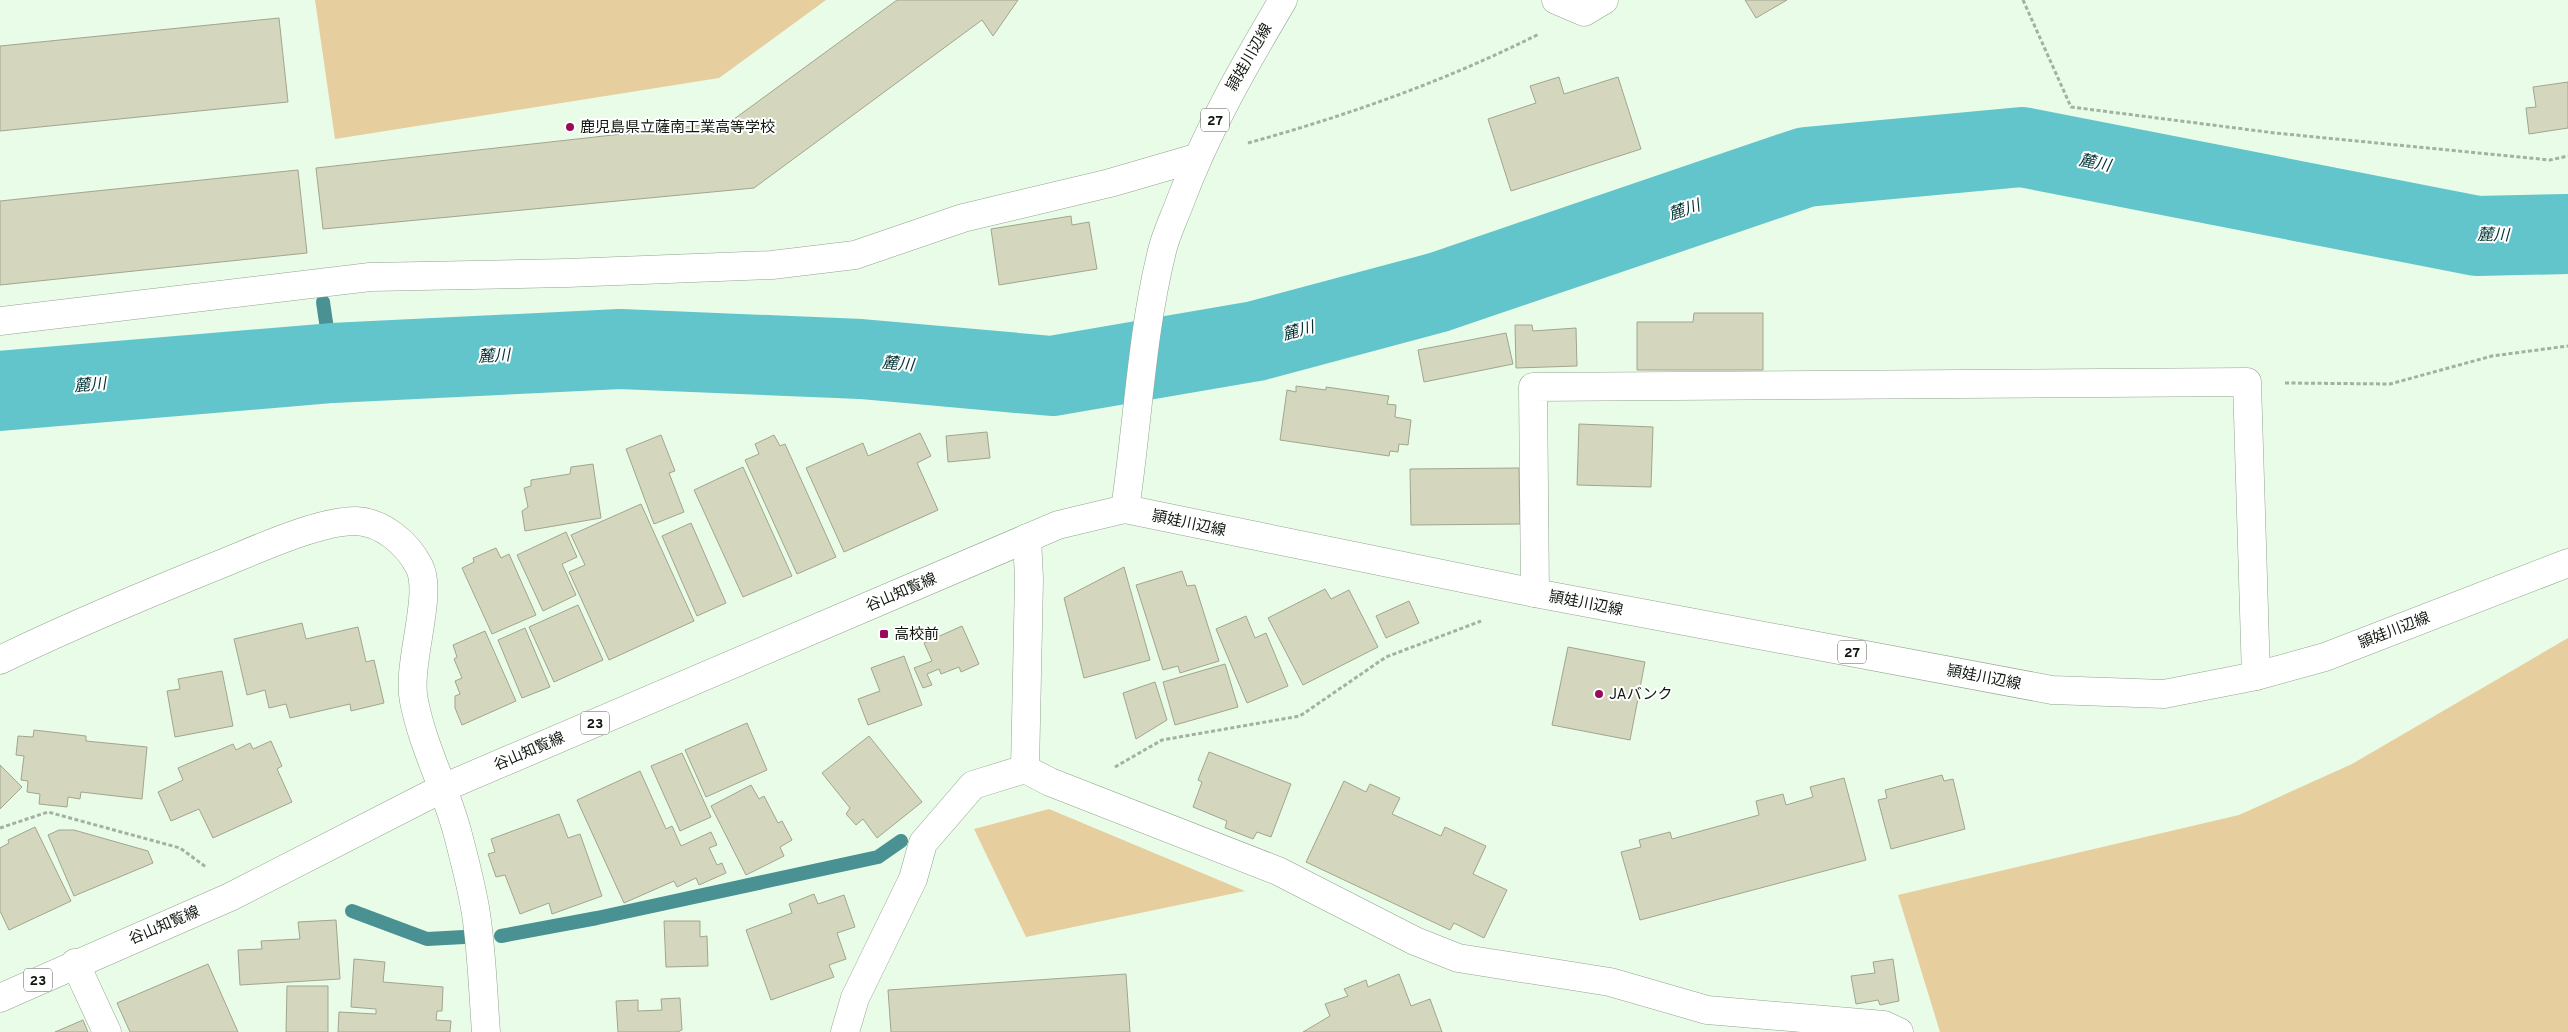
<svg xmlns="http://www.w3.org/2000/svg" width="2568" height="1032" viewBox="0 0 2568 1032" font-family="Overpass,'Noto Sans JP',sans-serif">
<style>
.green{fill:#e6ce9f}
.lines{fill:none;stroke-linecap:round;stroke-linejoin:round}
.stream{stroke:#499193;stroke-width:14}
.river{stroke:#61c5cb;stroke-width:80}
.building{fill:#d4d7be;stroke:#a2a58d}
.minor-casing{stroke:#92a390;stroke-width:29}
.primary-casing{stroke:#92a390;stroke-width:29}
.path{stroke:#a2b1a0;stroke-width:3;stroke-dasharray:4 2.5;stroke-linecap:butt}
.minor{stroke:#fff;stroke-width:28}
.primary{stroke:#fff;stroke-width:28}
.poi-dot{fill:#9b0a5a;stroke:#fff;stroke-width:2}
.labels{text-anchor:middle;stroke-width:4;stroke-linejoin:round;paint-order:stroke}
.shield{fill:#fff;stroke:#585d57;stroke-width:1}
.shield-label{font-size:14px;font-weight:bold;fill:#10170f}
.street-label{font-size:15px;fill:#10170f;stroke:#fff}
.poi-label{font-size:15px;fill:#10170f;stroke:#fff;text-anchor:start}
.water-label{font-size:16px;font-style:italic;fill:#013436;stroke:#fff}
</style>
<rect width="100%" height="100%" fill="#e9fce7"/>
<g class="green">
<path d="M315,0H826L719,78L335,139Z"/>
<path d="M2568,638V1032H1940L1898,895L2239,815L2352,764Z"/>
<path d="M1049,809L1245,891L1026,937L974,829Z"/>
</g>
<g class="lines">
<g class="stream">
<path d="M323,302L332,363"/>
<path d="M352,911L427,939L464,937"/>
<path d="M501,936L597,918L878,857L901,841"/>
</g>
<path class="river" d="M0,391L332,363L620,349L861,359L1052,376L1256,341L1439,292L1806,167L2022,147L2477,236L2568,234"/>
</g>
<g class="building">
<path d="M897,0H1018L993,36L982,20L754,188L323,229L316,168L730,122Z"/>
<path d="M1745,0H1787L1756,18Z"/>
<path d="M279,18L288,102L0,131V46Z"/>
<path d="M1559,77L1564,94L1618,77L1641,149L1511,191L1488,119L1536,103L1530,86Z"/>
<path d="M2568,82V128L2529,134L2526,108L2536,107L2533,87Z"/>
<path d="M298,170L307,253L0,285V201Z"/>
<path d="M1071,216L1072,225L1089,222L1097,269L999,285L991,229Z"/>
<path d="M1694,313H1763V370H1637V322H1693Z"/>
<path d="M1515,325H1532L1533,331L1576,328L1577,366L1516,368Z"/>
<path d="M1506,333L1513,364L1424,382L1418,350Z"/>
<path d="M1296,386L1326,390V387L1389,396L1387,404L1396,405L1395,417L1411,420L1408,445L1399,444L1398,452L1390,451L1389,456L1280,440L1287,390L1296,392Z"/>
<path d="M1579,424L1653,427L1651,487L1577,485Z"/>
<path d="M987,432L990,458L948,462L946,436Z"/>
<path d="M920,433L931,456L917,463L938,510L844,552L806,468L863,443L868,456Z"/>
<path d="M661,435L675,471L669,473L684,512L654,524L626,449Z"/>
<path d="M774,435L780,446L785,444L836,557L797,574L745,460L759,454L755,444Z"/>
<path d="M593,464L601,518L525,531L522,511L528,507L524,488L531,486V480L570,474L571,467Z"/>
<path d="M743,467L792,576L743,597L694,490Z"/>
<path d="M1519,468L1520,524L1411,525L1410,469Z"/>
<path d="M641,504L694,621L609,660L569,572L585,565L571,535Z"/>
<path d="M691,523L726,603L697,616L662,536Z"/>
<path d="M566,532L577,557L562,564L576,595L543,611L517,555Z"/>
<path d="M496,548L501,558L509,554L536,615L492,634L462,568L474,562L473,558Z"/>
<path d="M1124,567L1150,660L1084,678L1064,598Z"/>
<path d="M1182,571L1187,586L1195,585L1219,661L1180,673L1178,666L1163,670L1136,585Z"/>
<path d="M1325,589L1331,599L1349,590L1378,647L1303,685L1268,618Z"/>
<path d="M1409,601L1419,623L1386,638L1376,616Z"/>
<path d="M578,605L603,660L554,682L529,627Z"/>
<path d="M1246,616L1255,638L1266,633L1288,686L1247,703L1216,629Z"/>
<path d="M302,623L306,639L358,627L366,662L374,660L384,703L351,711L350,704L290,718L286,704L269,708L265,690L247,695L234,639Z"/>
<path d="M962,626L979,664L961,672L959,667L941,674L939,669L927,674L932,685L923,688L914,668L932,661L924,643Z"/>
<path d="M525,628L550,687L522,698L498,640Z"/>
<path d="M485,631L516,701L462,725L455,708V696L460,694L455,681L462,678L454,659L457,657L453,645Z"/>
<path d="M1568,647L1645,662L1630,740L1552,725Z"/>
<path d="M904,656L922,705L868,725L858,699L880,691L871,668Z"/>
<path d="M1225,664L1238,707L1175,725L1163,682Z"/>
<path d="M222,671L233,726L175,737L167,691L180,689L178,679Z"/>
<path d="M1155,682L1167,720L1136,739L1123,693Z"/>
<path d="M747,723L767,770L706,797L685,750Z"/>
<path d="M34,730L86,736V741L147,747L142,799L81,792L80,799L68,797L67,807L39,804L40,794L27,792L28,781L21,780L24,756L16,755L18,736L33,737Z"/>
<path d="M869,736L922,802L877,838L863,819L856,825L846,814L850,808L822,773Z"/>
<path d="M271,741L282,766L277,769L292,802L213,838L199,809L171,821L158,792L183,780L178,768L233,744L236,750L250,743L253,749Z"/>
<path d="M1209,752L1291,784L1271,837L1257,832L1253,839L1225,828L1227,821L1193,807L1202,782L1198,780Z"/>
<path d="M682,753L711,817L680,831L651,766Z"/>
<path d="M0,765L22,787L0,809Z"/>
<path d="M640,771L666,829L672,826L681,846L711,832L717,845L709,848L717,865L722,863L726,873L699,885L696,878L677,887L674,881L624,903L577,800Z"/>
<path d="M1942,775L1944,781L1953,779L1965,829L1891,849L1878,800L1887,798L1885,790Z"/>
<path d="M1844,778L1866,860L1640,920L1621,852L1641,847L1639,840L1670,832L1672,839L1759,815L1756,801L1783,794L1786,805L1813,797L1810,787Z"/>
<path d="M1344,781L1366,792L1370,784L1400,798L1392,814L1441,836L1445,827L1486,846L1473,874L1507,890L1484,938L1454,923L1450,930L1306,862Z"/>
<path d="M751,785L759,799L764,796L778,823L782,821L792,840L780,847L784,856L746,875L711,806Z"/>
<path d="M559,814L568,838L580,834L602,896L552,914L549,903L520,914L505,875L496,877L488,854L495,852L491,839Z"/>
<path d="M35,827L71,901L9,930L0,911V848L9,843L8,840Z"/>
<path d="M59,830H74L148,851L153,863L74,896L48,835Z"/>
<path d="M814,894L818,904L844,895L855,927L837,933L846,959L829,965L834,977L771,1000L746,930L792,913L789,904Z"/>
<path d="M336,920L340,979L240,985L238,950L262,949L261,941L300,939L298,922Z"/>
<path d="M664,921H700V937L707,936L708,966L666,967Z"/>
<path d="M354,959L385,962L383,982L443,987L442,1011H437L436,1020L451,1021L450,1032H338L339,1012L376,1014V1009L351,1007Z"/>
<path d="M1893,959L1899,1001L1880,1005L1878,1000L1856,1004L1851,976L1875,973L1873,962Z"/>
<path d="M208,964L238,1032H130L117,1003Z"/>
<path d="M1126,974L1130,1032H891L888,990Z"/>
<path d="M1399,974L1411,1006L1430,999L1442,1032H1303L1330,1016L1325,1004L1348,996L1344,989L1366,980L1368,987Z"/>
<path d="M287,986H328V1032H286Z"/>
<path d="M680,998L682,1030L677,1032H618L616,1001L638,1000V1011L662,1010L661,999Z"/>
<path d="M83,1020L88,1032H55Z"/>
</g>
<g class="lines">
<defs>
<g id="minor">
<path d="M1556,0L1584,12L1604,0"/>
<path d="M0,321L370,277L567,273L772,265L855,255L963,218L1110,183L1196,158"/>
<path d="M1535,593L1533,387L2247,382L2256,676"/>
<path d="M0,660C74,624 149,593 226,562C260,548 319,521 356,521C382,522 407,543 419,566C434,594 406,665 414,701C423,747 445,787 457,831C464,858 472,887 476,914C482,953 483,993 486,1032"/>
<path d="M1025,769L1029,579L1027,538"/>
<path d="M75,963L107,1032"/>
<path d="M845,1032L855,998L913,879L923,843L973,785L1025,769L1050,782L1278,871L1415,941L1458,958L1610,982L1707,1010L1884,1025L1899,1032"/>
</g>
<g id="primary">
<path d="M1125,509C1138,423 1141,336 1162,251C1166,234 1174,218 1180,202C1207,130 1244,66 1283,0"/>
<path d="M0,998L230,897L443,788L1058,525L1125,509L1535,593L2052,690L2164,694L2256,676L2325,657L2568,563"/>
</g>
</defs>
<use href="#minor" class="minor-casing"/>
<use href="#primary" class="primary-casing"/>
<g class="path">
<path d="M2023,0L2071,107L2275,133L2550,160L2568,156"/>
<path d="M1248,143C1349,115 1445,81 1539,34"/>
<path d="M2285,383L2390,384L2492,356L2568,346"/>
<path d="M1115,767L1162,740L1300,716L1386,657L1481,621"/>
<path d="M0,828L48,812L180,848L206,867"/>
</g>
<use href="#minor" class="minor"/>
<use href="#primary" class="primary"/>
</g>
<g class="poi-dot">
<circle cx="570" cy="127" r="5"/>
<rect x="879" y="629" width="10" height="10" rx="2.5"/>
<circle cx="1599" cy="694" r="5"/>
</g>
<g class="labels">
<g class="shield">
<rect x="1201" y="108.5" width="28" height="23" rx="4"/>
<rect x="1838" y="640.5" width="28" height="23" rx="4"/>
<rect x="581" y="711.5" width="28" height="23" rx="4"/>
<rect x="24" y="968.5" width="28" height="23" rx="4"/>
</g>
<g class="shield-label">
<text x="1215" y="125">27</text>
<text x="1852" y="657">27</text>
<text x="595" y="728">23</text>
<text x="38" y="985">23</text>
</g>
<g class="street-label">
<text transform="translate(1249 57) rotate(-60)" y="5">頴娃川辺線</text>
<text transform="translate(1189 523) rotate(12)" y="5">頴娃川辺線</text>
<text transform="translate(901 592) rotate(-23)" y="5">谷山知覧線</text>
<text transform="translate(1586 603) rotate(11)" y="5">頴娃川辺線</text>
<text transform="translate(2394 630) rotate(-21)" y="5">頴娃川辺線</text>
<text transform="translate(1984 677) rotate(11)" y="5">頴娃川辺線</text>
<text transform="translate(529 751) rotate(-23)" y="5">谷山知覧線</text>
<text transform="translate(164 925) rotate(-23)" y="5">谷山知覧線</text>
</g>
<g class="poi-label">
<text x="580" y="132">鹿児島県立薩南工業高等学校</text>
<text x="894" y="639">高校前</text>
<text x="1609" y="699">JAバンク</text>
</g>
<g class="water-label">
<text transform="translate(2095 162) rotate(11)" y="6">麓川</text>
<text transform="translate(1684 209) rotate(-19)" y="6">麓川</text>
<text transform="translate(2493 234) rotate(1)" y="6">麓川</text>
<text transform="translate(1298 330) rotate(-15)" y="6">麓川</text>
<text transform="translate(494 355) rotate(-3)" y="6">麓川</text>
<text transform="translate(898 363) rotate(5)" y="6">麓川</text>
<text transform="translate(90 384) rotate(-5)" y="6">麓川</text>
</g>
</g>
</svg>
